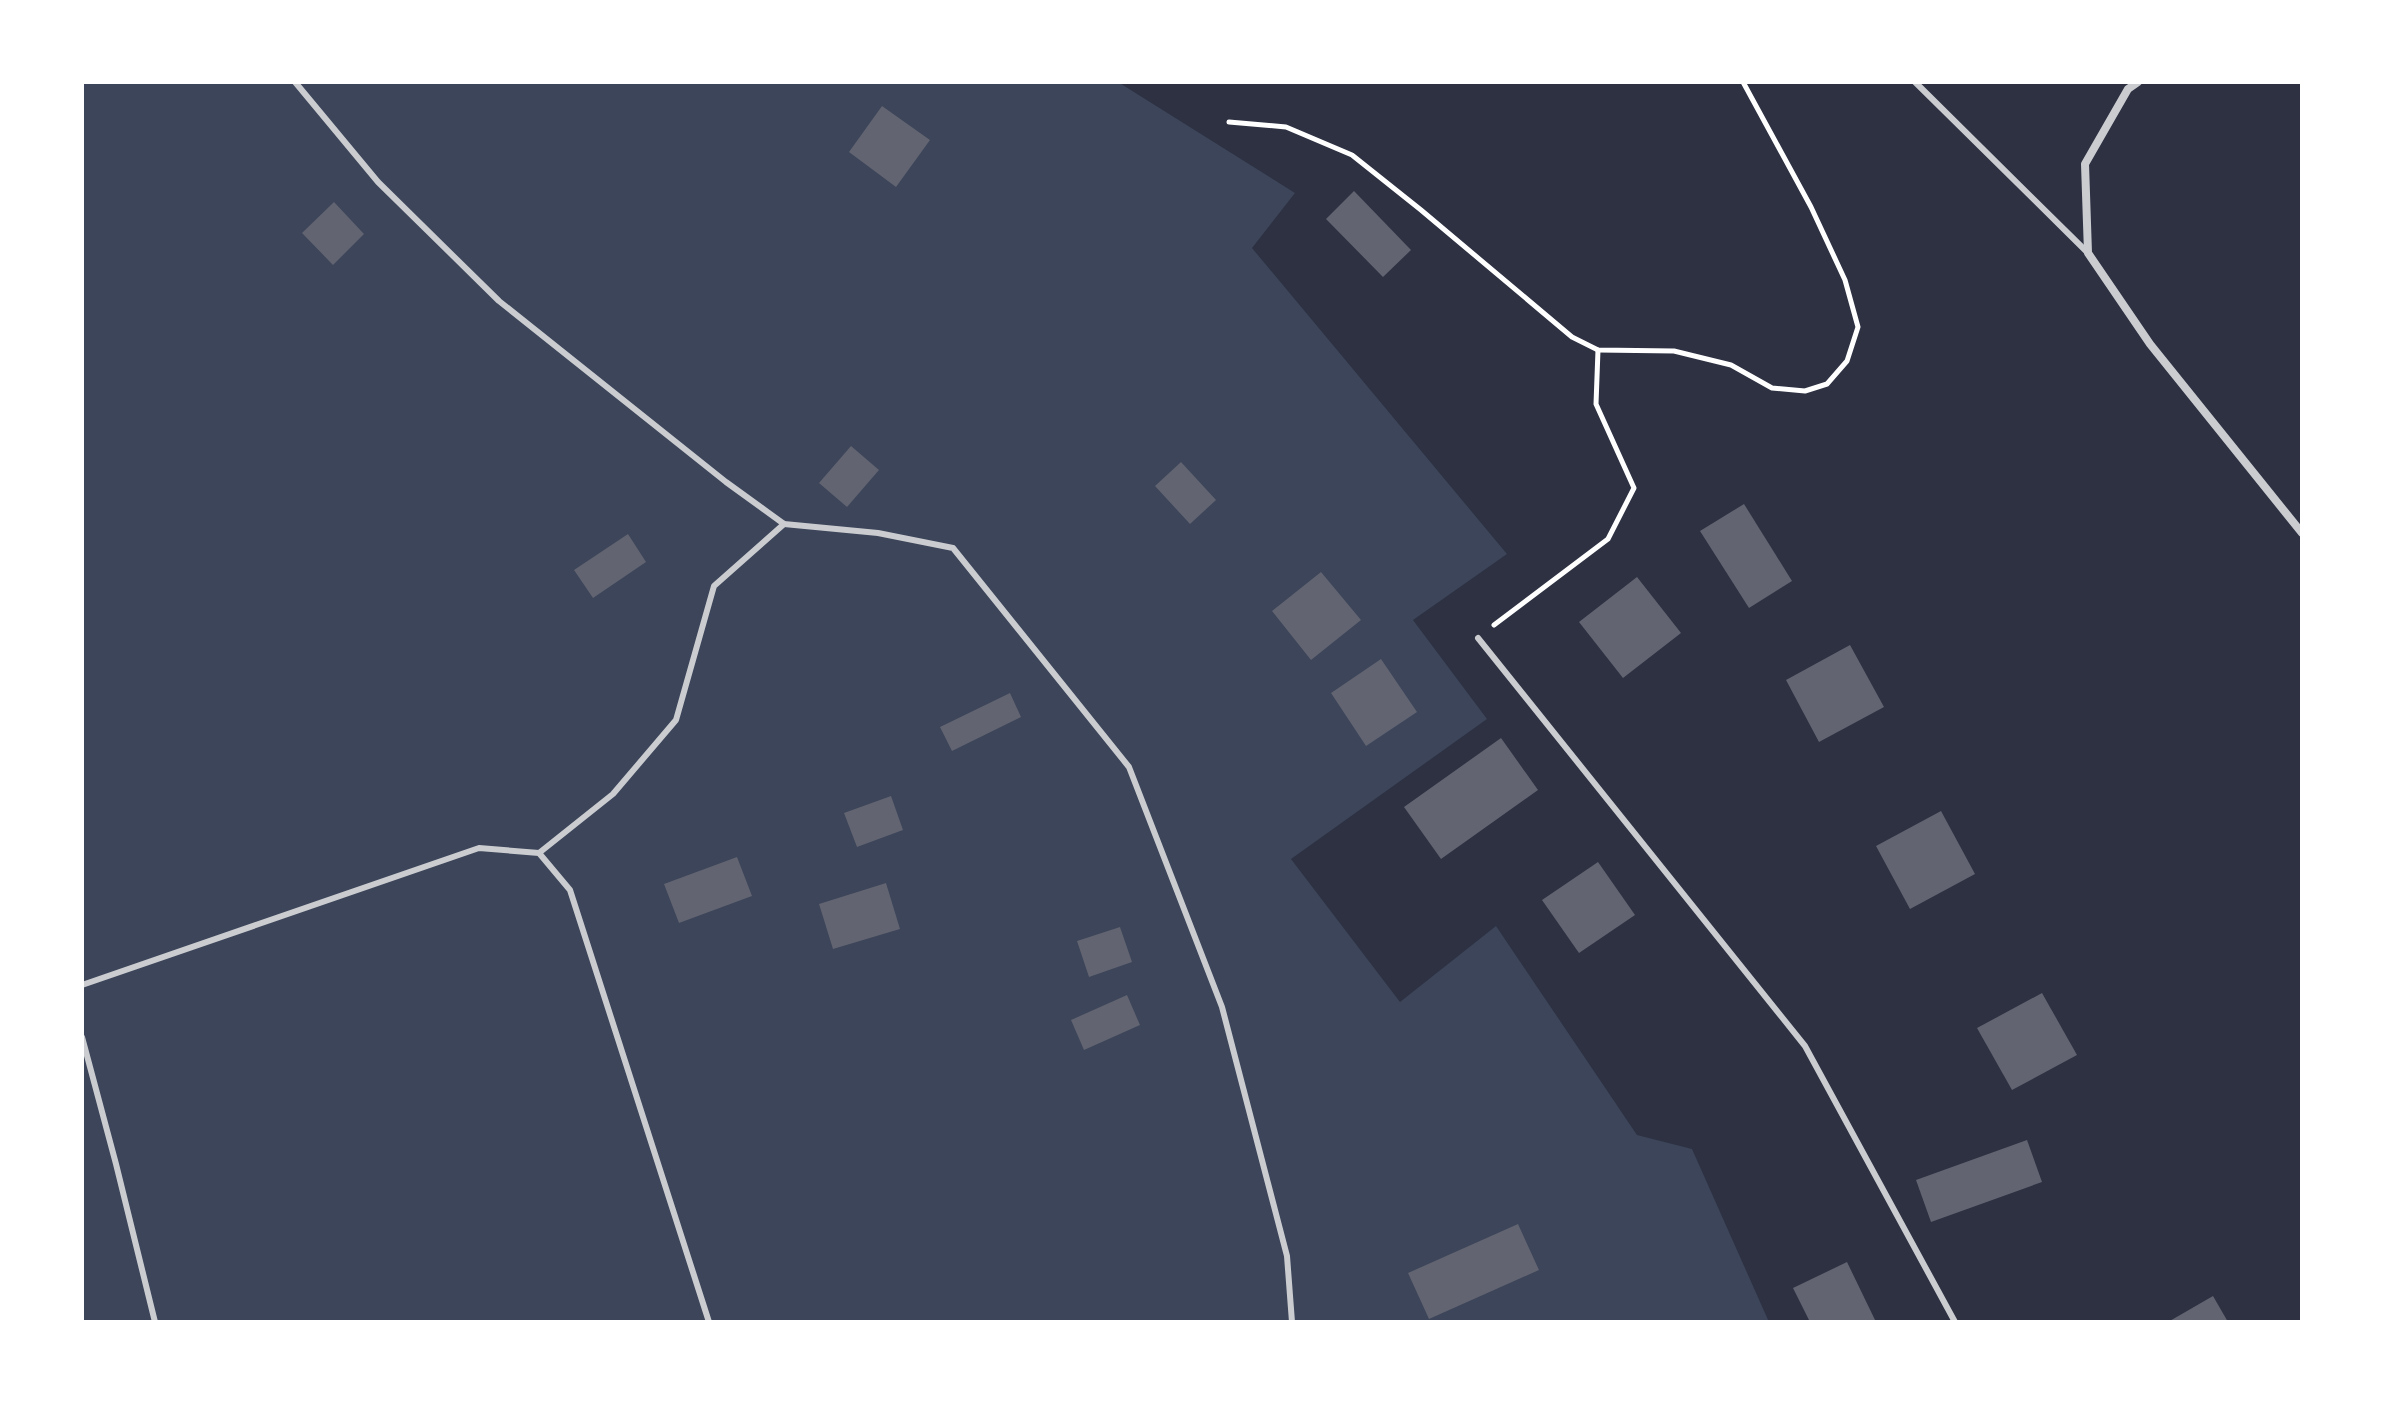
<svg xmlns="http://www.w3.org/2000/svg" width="2384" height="1404" viewBox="0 0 2384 1404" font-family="'Noto Serif',serif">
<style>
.green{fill:#3c4559}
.building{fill:#626471}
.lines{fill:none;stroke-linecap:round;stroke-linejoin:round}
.path{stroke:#fff;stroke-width:5}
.service{stroke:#caccd0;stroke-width:6}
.minor{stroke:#caccd0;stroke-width:8}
</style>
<rect width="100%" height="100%" fill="#2d3142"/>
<path class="green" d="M82,82H1118L1295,193L1252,248L1507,554L1413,620L1487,719L1291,859L1400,1002L1496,926L1637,1135L1692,1149L1769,1322H82Z"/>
<g class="building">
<path d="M882,106L930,140L896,187L849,152Z"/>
<path d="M1354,191L1411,250L1383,277L1326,219Z"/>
<path d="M334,202L364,234L333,265L302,233Z"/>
<path d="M851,446L879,470L847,507L819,483Z"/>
<path d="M1181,462L1216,500L1190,524L1155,486Z"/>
<path d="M1744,504L1792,581L1749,608L1700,531Z"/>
<path d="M628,534L646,562L593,598L574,570Z"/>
<path d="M1321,572L1361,620L1311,660L1272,611Z"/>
<path d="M1637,577L1681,633L1623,678L1579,622Z"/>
<path d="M1850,645L1884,707L1819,742L1786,680Z"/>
<path d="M1381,659L1417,712L1366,746L1331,693Z"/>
<path d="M1010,693L1021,717L952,751L940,727Z"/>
<path d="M1501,738L1538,790L1441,859L1404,807Z"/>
<path d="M891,796L903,830L857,847L844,813Z"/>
<path d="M1941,811L1975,874L1910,909L1876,846Z"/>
<path d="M737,857L752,896L679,923L664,884Z"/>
<path d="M1598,862L1635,915L1579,953L1542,900Z"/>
<path d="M886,883L900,929L833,949L819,904Z"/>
<path d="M1120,927L1132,962L1089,977L1077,941Z"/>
<path d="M2042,993L2077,1055L2012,1090L1977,1028Z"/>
<path d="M1127,995L1140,1025L1084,1050L1071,1020Z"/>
<path d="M2027,1140L2042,1182L1931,1222L1916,1180Z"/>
<path d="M1518,1224L1539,1270L1429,1319L1408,1273Z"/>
<path d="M1847,1262L1876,1322H1810L1793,1288Z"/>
<path d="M2213,1296L2228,1322H2168Z"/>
</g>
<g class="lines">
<g class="path">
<path d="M1229,122L1286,127L1352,155L1421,210L1572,337L1598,350L1674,351L1731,365L1772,388L1805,391L1827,384L1847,361L1858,327L1845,280L1811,207L1743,82"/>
<path d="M1494,625L1608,539L1634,488L1596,404L1598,350"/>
</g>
<g class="service">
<path d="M295,82L378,182L499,301L726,482L784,524L878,533L953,548L1129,767L1222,1007L1287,1256L1292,1322"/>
<path d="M1915,82L2088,253"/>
<path d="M1478,638L1805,1046L1955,1322"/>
<path d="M539,853L613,794L676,720L714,586L784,524"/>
<path d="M82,985L479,848L539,853L570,890L709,1322"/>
<path d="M82,1037L116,1164L155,1322"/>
</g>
<path class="minor" d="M2138,82L2128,89L2085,164L2088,253L2150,344L2302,533"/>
</g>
<rect width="2384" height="1404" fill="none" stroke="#ffffff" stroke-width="168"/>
</svg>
